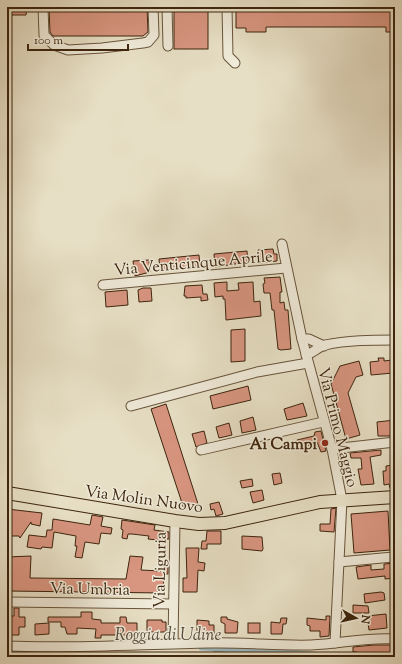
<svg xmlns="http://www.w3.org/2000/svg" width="402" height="664" viewBox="0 0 402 664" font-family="'Sorts Mill Goudy',serif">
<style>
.green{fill:#bac091;stroke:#7c724f}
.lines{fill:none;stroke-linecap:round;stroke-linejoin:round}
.canal{stroke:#9cbac0;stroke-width:7}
.building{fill:#d89580;stroke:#3d250d}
.minor-casing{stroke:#68543b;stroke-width:11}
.major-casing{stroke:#3d250d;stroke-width:14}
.minor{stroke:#efead9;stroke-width:9}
.major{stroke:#e7dfc5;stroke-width:12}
.poi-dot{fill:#8f2418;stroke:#efead9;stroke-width:1.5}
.labels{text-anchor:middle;stroke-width:3;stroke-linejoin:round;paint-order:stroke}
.street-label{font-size:16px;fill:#3d250d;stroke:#efead9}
.poi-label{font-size:16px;font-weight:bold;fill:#3d250d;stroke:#efead9;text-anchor:end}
.water-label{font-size:17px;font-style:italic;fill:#554a3a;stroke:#efead9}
</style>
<rect width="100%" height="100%" fill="#e7dfc5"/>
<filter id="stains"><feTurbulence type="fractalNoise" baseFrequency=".005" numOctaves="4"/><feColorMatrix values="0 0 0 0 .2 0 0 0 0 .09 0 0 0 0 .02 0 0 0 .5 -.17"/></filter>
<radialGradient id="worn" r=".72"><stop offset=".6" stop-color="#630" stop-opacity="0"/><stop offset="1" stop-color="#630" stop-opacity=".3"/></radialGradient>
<path class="green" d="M214,651L301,657H215Z"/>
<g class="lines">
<g class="canal">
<path d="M202,647L271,651L330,657"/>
<path d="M7,652L60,651"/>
</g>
</g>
<g class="building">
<path d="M7,7H27L26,15H7Z"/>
<path d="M49,7H147L148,32L143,36H53L50,32Z"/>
<rect x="174" y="7" width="34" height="42"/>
<path d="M236,7H392L395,10V32H386V27H266V32H246V28H236Z"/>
<path d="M273,249L274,254H277V261L259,263L258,250Z"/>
<path d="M247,251L248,262L215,267L214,254Z"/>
<path d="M199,255L200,266L160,270L159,259Z"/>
<path d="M149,260L150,272L135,276L133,261Z"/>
<path d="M280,277L282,292H280V303L284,302L285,310H288L291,349L281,350L278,349L274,310H272L270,293H264L263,284L265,283L264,278Z"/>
<path d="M227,282V291L239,290L238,283L253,282L254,302L260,301L261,316L226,320L225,299H223V296L215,297L214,283Z"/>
<path d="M202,285L203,294H207L208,300L201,301V297L186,298V296H184L185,286Z"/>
<path d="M143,288H151L152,301L139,302L138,290Z"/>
<path d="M127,290L128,305L106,307L105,292Z"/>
<path d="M245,329V361L231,362V330Z"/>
<path d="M378,358H384V361L392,360L393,373L371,375L370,362L379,361Z"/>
<path d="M359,361L363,375L356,377L348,393L360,435L346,439L331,384L340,366Z"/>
<path d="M248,386L251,400L213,409L210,396Z"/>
<path d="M303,403L307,416L287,420L284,409Z"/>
<path d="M166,404L198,504L184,509L151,409Z"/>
<path d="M253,417L256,430L242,433L240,421Z"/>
<path d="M395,420V434L390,435V436H378L377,422Z"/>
<path d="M229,423L232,435L219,438L216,427Z"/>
<path d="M204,431L207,443L196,447L192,434Z"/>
<path d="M321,431L326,451L321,452L317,442L299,449L297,440L314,436L315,432Z"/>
<path d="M381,450V455L370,457L374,484L361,485L358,469H362L361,458H351L350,453Z"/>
<path d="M393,465V470H395V488H390L389,484L384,485L383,471H386V466Z"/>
<path d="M280,473L282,483L274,485L272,474Z"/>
<path d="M252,479L253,486L242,488L240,481Z"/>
<path d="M262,490L264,500L253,503L250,492Z"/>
<path d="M219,502L223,514L216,516L214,509L211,510L210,504Z"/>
<path d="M336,508L334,532L320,531V524H330L331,509Z"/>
<path d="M7,509L42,513L40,526L31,524V522L20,538L19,536H7Z"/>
<path d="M388,511L390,550L354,553L351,514Z"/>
<path d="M92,515L103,517L101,526L112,528L111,534L101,533L99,544L85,542L82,558L75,557L77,546H75L76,536L54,532L52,548L42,547L41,549L27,547L29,535L46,537L47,530H52L53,519L90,525Z"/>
<path d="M122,520L155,525L154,530L169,532V539H167L166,541L148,539L149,536L132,534H128L127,539L122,538L123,530L121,529Z"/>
<path d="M207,531H221V544H207V549H201L202,541H206Z"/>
<path d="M242,536L262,537L263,549L262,551L242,549Z"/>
<path d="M186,548H199L198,562L205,563L204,571L198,570L197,592H183V578H187Z"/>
<path d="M31,556L30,578L126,579L130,556L143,557L141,570L161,571L162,562H168V574H164L163,593L7,591V557Z"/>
<path d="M395,563V578L385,579V576L358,579L356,567L371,565V570L384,569V564Z"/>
<path d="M381,592L384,593L385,600L365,603L364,594Z"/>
<path d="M353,605L368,606L369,613H353Z"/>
<path d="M14,608H19V617H25V627H19V635H7V616H14Z"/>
<path d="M81,612H92V619L101,620V623H120V617H126L127,623H137V635H101V638H95L96,629L77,628V634H67L65,627H61V622H48V617H81Z"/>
<path d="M386,614L387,628L369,630L367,616Z"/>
<path d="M326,616H330L329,636L320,637V631H310V626L307,625V618L326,620Z"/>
<path d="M221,617H227V619L238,622L237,633H225V624L221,622Z"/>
<path d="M281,618H287L286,624H283L282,634H271V622L280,623Z"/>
<path d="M147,620H162V622H166V632H147Z"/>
<path d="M197,620L209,621V625H214V634L197,631Z"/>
<path d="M49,623V634L35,635V624Z"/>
<rect x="248" y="623" width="12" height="10"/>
<path d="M374,645H395V655L356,657L357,652H353V647Z"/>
</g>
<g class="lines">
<defs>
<g id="minor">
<path d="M43,7L44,35L54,45L68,50L102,48L143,43L148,42L154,35L153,7"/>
<path d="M167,7L168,46"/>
<path d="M227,7L228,56L235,63"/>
<path d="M282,244L302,339L332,449L342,500L335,643"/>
<path d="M103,285L286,268"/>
<path d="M302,339H309L324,346"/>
<path d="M306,355C313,353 318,347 325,345C347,340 373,340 395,340"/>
<path d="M131,406L257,372L308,363"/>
<path d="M332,449L395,442"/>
<path d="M201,450L323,422"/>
<path d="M339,562L393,557"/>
<path d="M7,602L173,604"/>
<path d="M173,643L175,521"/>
<path d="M7,646C75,649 143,644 210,643C244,642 277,646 311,645C340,644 366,637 395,639"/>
</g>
<path id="major" d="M7,493L175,521L199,524L225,523L320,502L395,497"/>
</defs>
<use href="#minor" class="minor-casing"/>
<use href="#major" class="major-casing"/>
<use href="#minor" class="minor"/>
<use href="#major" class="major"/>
</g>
<circle class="poi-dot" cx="325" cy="443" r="4"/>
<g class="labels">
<g class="street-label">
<text transform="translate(193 262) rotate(-5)" y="6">Via Venticinque Aprile</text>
<text transform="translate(339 427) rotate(76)" y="6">Via Primo Maggio</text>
<text transform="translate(144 498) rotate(8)" y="6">Via Molin Nuovo</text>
<text transform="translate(159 570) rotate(-89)" y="6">Via Liguria</text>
<text transform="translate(90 588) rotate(1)" y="6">Via Umbria</text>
</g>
<g class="poi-label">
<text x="317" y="449">Ai Campi</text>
</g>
<g class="water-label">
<text x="168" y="640">Roggia di Udine</text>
</g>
</g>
<rect width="402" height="664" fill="none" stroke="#e7dfc5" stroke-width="24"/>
<rect x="8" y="8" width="386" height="648" fill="none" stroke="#3d250d" stroke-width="2"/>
<rect x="12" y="12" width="378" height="640" fill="none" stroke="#3d250d"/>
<g transform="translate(356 618) rotate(98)" stroke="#efead9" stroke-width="3" paint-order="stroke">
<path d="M0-3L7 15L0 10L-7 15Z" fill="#3d250d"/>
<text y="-6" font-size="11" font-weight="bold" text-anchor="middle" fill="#3d250d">N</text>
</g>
<path d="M28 44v6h100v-6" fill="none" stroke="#3d250d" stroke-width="2"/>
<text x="34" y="44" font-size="12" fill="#3d250d" stroke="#efead9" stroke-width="3" paint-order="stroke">100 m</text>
<rect width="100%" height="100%" filter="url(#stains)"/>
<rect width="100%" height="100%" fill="url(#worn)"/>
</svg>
